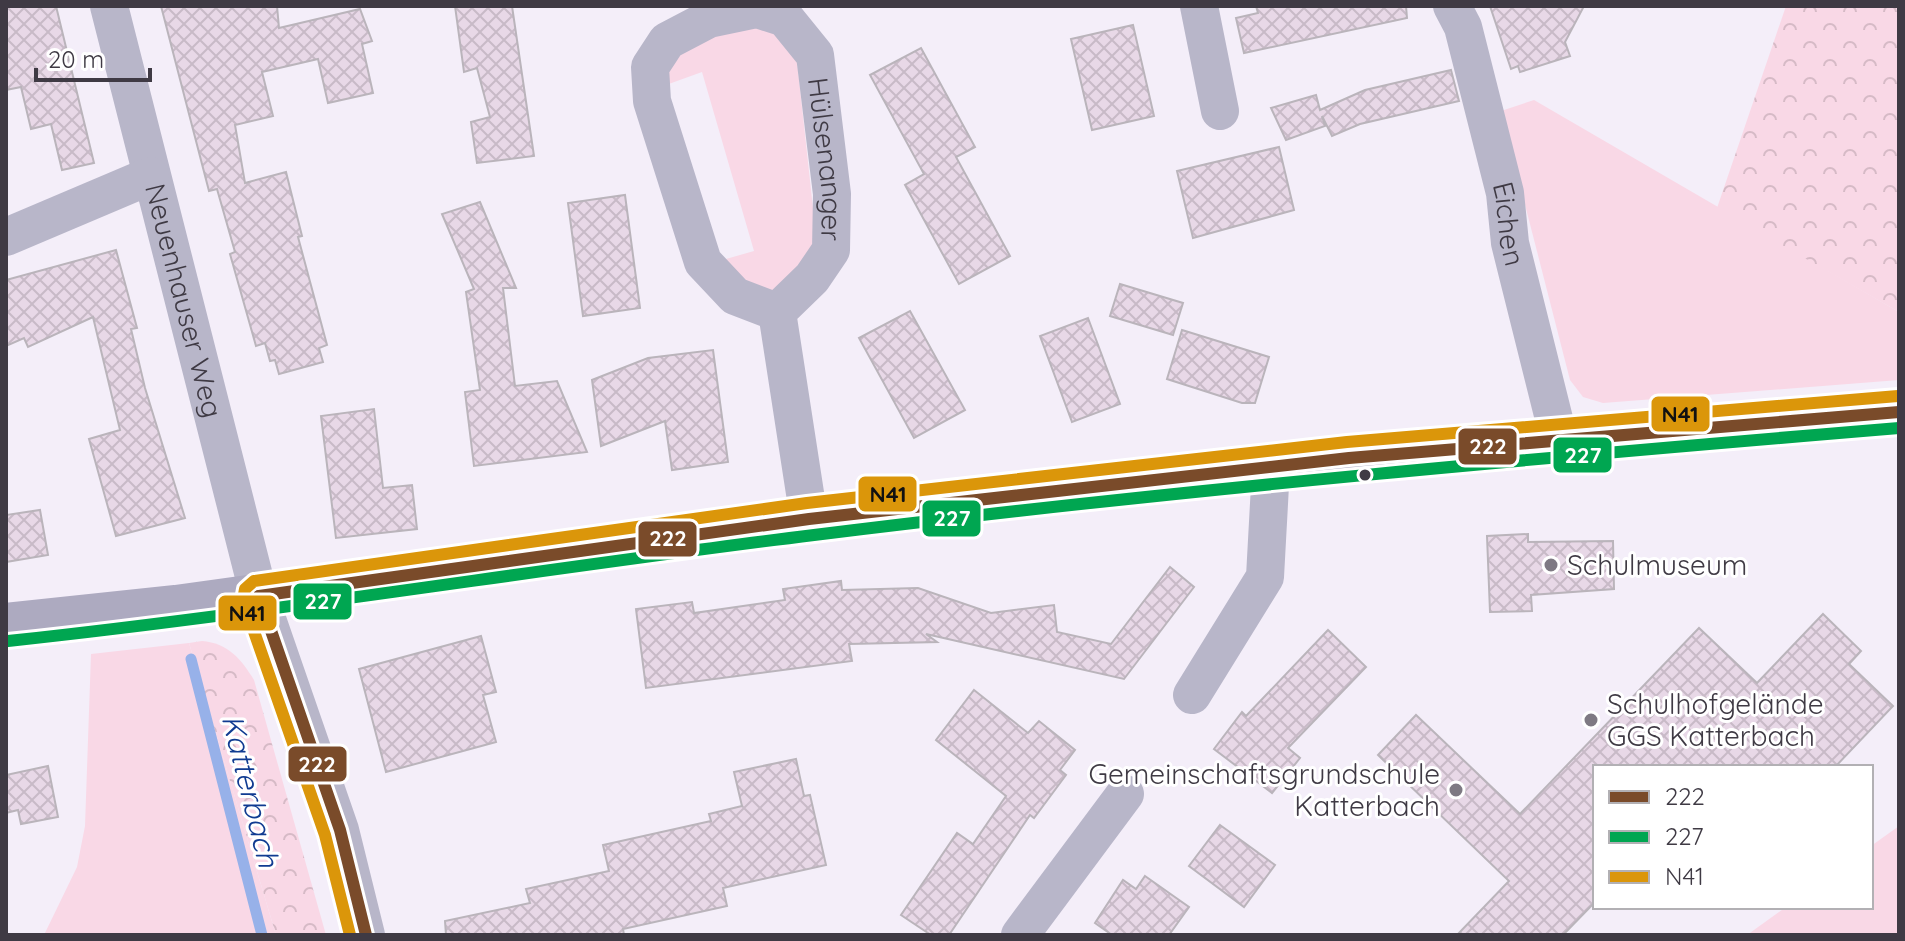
<svg xmlns="http://www.w3.org/2000/svg" width="1905" height="941" viewBox="0 0 1905 941" font-family="Quicksand,sans-serif">
<style>
.green{fill:#f9d8e6}
.forest{fill:url(#forest-crowns)}
.lines{fill:none;stroke-linecap:round;stroke-linejoin:round}
.stream{stroke:#97b1e9;stroke-width:11}
.building{fill:url(#building-cross-hatch);stroke:#bab4bb;stroke-width:2}
.minor{stroke:#b8b6c9;stroke-width:38}
.secondary{stroke:#adaac0;stroke-width:44}
.bus-1-casing{stroke:#fff;stroke-width:18}
.bus-2-casing{stroke:#fff;stroke-width:18}
.bus-3-casing{stroke:#fff;stroke-width:18}
.bus-1{stroke:#7a4b2a;stroke-width:12}
.bus-2{stroke:#00a651;stroke-width:12}
.bus-3{stroke:#db960a;stroke-width:12}
.bus-dot{fill:#3f3a44;stroke:#fff;stroke-width:3}
.poi-dot{fill:#7e7983;stroke:#fff;stroke-width:3}
.labels{text-anchor:middle;stroke-width:6;stroke-linejoin:round;paint-order:stroke}
.street-label{font-size:28px;fill:#3f3a44;stroke:#fff}
.poi-label{font-size:28px;fill:#3f3a44;stroke:#fff;text-anchor:start}
.water-label{font-size:30px;font-style:italic;fill:#103b91;stroke:#fff}
.line-badge{stroke:#fff;stroke-width:3}
.badge-label{font-size:22px;text-anchor:middle;font-weight:bold;fill:#fff}
.pale-badge-label{font-size:22px;text-anchor:middle;font-weight:bold;fill:#111}
</style>
<defs>
<pattern id="forest-crowns" width="20" height="18" patternUnits="userSpaceOnUse" patternTransform="scale(2)"><rect width="20" height="18" fill="#f9d8e6"/><path d="M2 6a3 3 0 1 1 6 0M12 15a3 3 0 1 1 6 0" fill="none" stroke="#d6bac6"/></pattern>
<pattern id="building-cross-hatch" width="8" height="8" patternUnits="userSpaceOnUse" patternTransform="scale(2)"><rect width="8" height="8" fill="#e8d8e7"/><path d="M0 0l8 8M0 8l8-8" fill="none" stroke="#c8bac7"/></pattern>
</defs>
<rect width="100%" height="100%" fill="#f4eef9"/>
<g class="green">
<path d="M745,25L771,29L797,61L817,245L782,291L758,292L719,261L754,251L702,72L666,85C671,43 710,38 745,25Z"/>
<path d="M1534,100L1899,312V380L1603,403L1583,397L1570,380L1501,111Z"/>
<path d="M189,643L276,935H44L77,867L85,826L91,654Z"/>
<path d="M1899,826V935H1747L1786,907H1871V846Z"/>
</g>
<g class="forest">
<path d="M1786,6H1899V312L1717,208Z"/>
<path d="M202,641C228,643 241,659 254,680L326,935H276L189,643Z"/>
</g>
<g class="lines">
<path class="stream" d="M191,659L262,935"/>
</g>
<g class="building">
<path d="M6,6H56L94,163L62,170L51,124L31,129L21,87L6,90Z"/>
<path d="M161,6H277L279,28L360,9L372,41L362,44L373,93L328,103L318,59L262,72L273,116L235,125L245,183L286,172L302,236L298,237L327,345L319,348L323,362L279,374L275,360L270,361L265,343L256,346L230,254L235,252L217,189L209,191Z"/>
<path d="M455,6H512L534,156L477,163L471,122L490,117L477,68L464,72Z"/>
<path d="M1256,6H1406L1407,18L1244,53L1236,18L1258,13Z"/>
<path d="M1490,6H1584L1565,42L1570,56L1520,72L1518,66L1511,69Z"/>
<path d="M1133,25L1154,116L1092,130L1071,39Z"/>
<path d="M921,48L975,147L956,157L1010,256L959,284L905,185L924,174L870,75Z"/>
<path d="M1451,70L1459,101L1360,124L1332,136L1322,116L1325,126L1286,140L1271,108L1316,95L1320,110L1365,90Z"/>
<path d="M1279,147L1294,210L1193,238L1177,171Z"/>
<path d="M625,195L640,308L583,316L568,203Z"/>
<path d="M480,202L516,288H503L515,386L557,381L587,452L474,466L465,392L480,390L466,292L474,289L442,214Z"/>
<path d="M116,250L137,328L131,329L145,388L185,518L116,536L89,439L120,430L93,317L28,347L24,338L6,346V280Z"/>
<path d="M1120,284L1183,303L1173,335L1110,316Z"/>
<path d="M910,311L965,410L914,438L859,338Z"/>
<path d="M1088,318L1120,404L1072,422L1040,336Z"/>
<path d="M1182,330L1269,357L1255,403H1242L1167,379Z"/>
<path d="M713,350L728,462L672,470L665,421L601,446L592,380L648,358Z"/>
<path d="M374,409L383,488L412,485L417,529L336,538L321,416Z"/>
<path d="M40,510L48,555L6,562V515Z"/>
<path d="M1528,534V542L1613,541L1614,589L1531,595L1532,611L1490,612L1487,536Z"/>
<path d="M1170,567L1194,587L1124,679L926,634L937,642L849,644L852,661L646,688L636,609L692,602L694,613L785,600L783,589L841,581L842,590L918,588L991,613L1054,605L1057,632L1111,644Z"/>
<path d="M1823,614L1861,651L1849,664L1893,706L1835,767H1595V902L1563,935H1457L1509,881L1378,755L1416,715L1520,814L1699,628L1757,683Z"/>
<path d="M1328,630L1366,667L1288,748L1300,758L1272,793L1214,749L1242,712L1246,716Z"/>
<path d="M481,636L496,692L483,695L496,742L386,772L359,669Z"/>
<path d="M974,690L1028,733L1039,721L1075,750L1060,770L1066,775L1034,818L1030,815L949,935H931L901,915L957,833L973,844L1006,796L936,740Z"/>
<path d="M796,759L804,796L810,795L826,865L723,888L727,906L623,929L624,935H446L445,921L530,903L526,889L609,871L603,845L711,821L709,814L742,806L734,772Z"/>
<path d="M48,766L58,817L21,824L18,810L6,813V775Z"/>
<path d="M1220,825L1275,865L1244,907L1189,866Z"/>
<path d="M1145,876L1189,907L1169,935H1112L1095,923L1123,880L1136,889Z"/>
</g>
<g class="lines">
<g class="minor">
<path id="s1" d="M109,6L259,596L340,830L366,935"/>
<path d="M1199,6L1220,111"/>
<path id="s2" d="M1452,6L1463,27L1505,193L1510,243L1560,443"/>
<path d="M6,237L150,176"/>
<path id="s3" d="M777,312L735,296L703,262L652,101L650,67L667,41L709,19L757,9L785,18L815,55L832,194L831,250L812,278L777,312L809,519"/>
<path d="M1192,695L1265,577L1271,467"/>
<path d="M1020,935L1125,794"/>
</g>
<path class="secondary" d="M6,625L176,607L809,519L1160,479L1358,457L1899,412"/>
<defs>
<g id="bus-1">
<path d="M259,596L809,519L1349,458L1899,412"/>
<path d="M259,596L340,830L366,935"/>
</g>
<path id="bus-2" d="M8,641C277,612 545,568 814,535C1175,490 1537,458 1899,428"/>
<path id="bus-3" d="M350,935L325,835L243,600L245,589L254,581L807,503L1347,442L1898,396"/>
</defs>
<use href="#bus-1" class="bus-1-casing"/>
<use href="#bus-2" class="bus-2-casing"/>
<use href="#bus-3" class="bus-3-casing"/>
<use href="#bus-1" class="bus-1"/>
<use href="#bus-2" class="bus-2"/>
<use href="#bus-3" class="bus-3"/>
</g>
<circle class="bus-dot" cx="1365" cy="475" r="7"/>
<g class="poi-dot">
<circle cx="1551" cy="565" r="8"/>
<circle cx="1591" cy="720" r="8"/>
<circle cx="1456" cy="790" r="8"/>
</g>
<g class="labels">
<g class="street-label">
<text dy="10" stroke="none"><textPath href="#s3" startOffset="604">Hülsenanger</textPath></text>
<text dy="10" stroke="none"><textPath href="#s2" startOffset="226">Eichen</textPath></text>
<text dy="10" stroke="none"><textPath href="#s1" startOffset="304">Neuenhauser Weg</textPath></text>
</g>
<g class="poi-label">
<text x="1567" y="575">Schulmuseum</text>
<text x="1607" y="714">Schulhofgelände<tspan x="1607" dy="32">GGS Katterbach</tspan></text>
<text x="1440" y="784" text-anchor="end">Gemeinschaftsgrundschule<tspan x="1440" dy="32">Katterbach</tspan></text>
</g>
<g class="water-label">
<text transform="translate(250 791) rotate(76)" y="10">Katterbach</text>
</g>
</g>
<g class="line-badge">
<rect x="1650" y="395" width="61" height="38" rx="8" fill="#db960a"/>
<rect x="1457" y="427" width="61" height="39" rx="8" fill="#7a4b2a"/>
<rect x="1552" y="436" width="61" height="38" rx="8" fill="#00a651"/>
<rect x="857" y="475" width="61" height="38" rx="8" fill="#db960a"/>
<rect x="921" y="499" width="61" height="39" rx="8" fill="#00a651"/>
<rect x="637" y="520" width="61" height="38" rx="8" fill="#7a4b2a"/>
<rect x="292" y="582" width="61" height="39" rx="8" fill="#00a651"/>
<rect x="217" y="594" width="61" height="38" rx="8" fill="#db960a"/>
<rect x="287" y="745" width="61" height="38" rx="8" fill="#7a4b2a"/>
</g>
<g class="badge-label">
<text x="1488" y="454">222</text>
<text x="1583" y="463">227</text>
<text x="952" y="526">227</text>
<text x="668" y="546">222</text>
<text x="323" y="609">227</text>
<text x="317" y="772">222</text>
</g>
<g class="pale-badge-label">
<text x="1680" y="422">N41</text>
<text x="888" y="502">N41</text>
<text x="247" y="621">N41</text>
</g>
<rect width="1905" height="941" fill="none" stroke="#3f3a44" stroke-width="16"/>
<rect x="1593" y="765" width="280" height="144" fill="#ffffff" stroke="#b2b0b4" stroke-width="2"/>
<rect x="1609" y="791" width="40" height="12" fill="#7a4b2a" stroke="#b2b0b4" stroke-width="2"/>
<text x="1665" y="805" font-size="24" fill="#3f3a44">222</text>
<rect x="1609" y="831" width="40" height="12" fill="#00a651" stroke="#b2b0b4" stroke-width="2"/>
<text x="1665" y="845" font-size="24" fill="#3f3a44">227</text>
<rect x="1609" y="871" width="40" height="12" fill="#db960a" stroke="#b2b0b4" stroke-width="2"/>
<text x="1665" y="885" font-size="24" fill="#3f3a44">N41</text>
<path d="M36 68v12h114v-12" fill="none" stroke="#3f3a44" stroke-width="4"/>
<text x="48" y="68" font-size="24" fill="#3f3a44" stroke="#ffffff" stroke-width="6" paint-order="stroke">20 m</text>
</svg>
